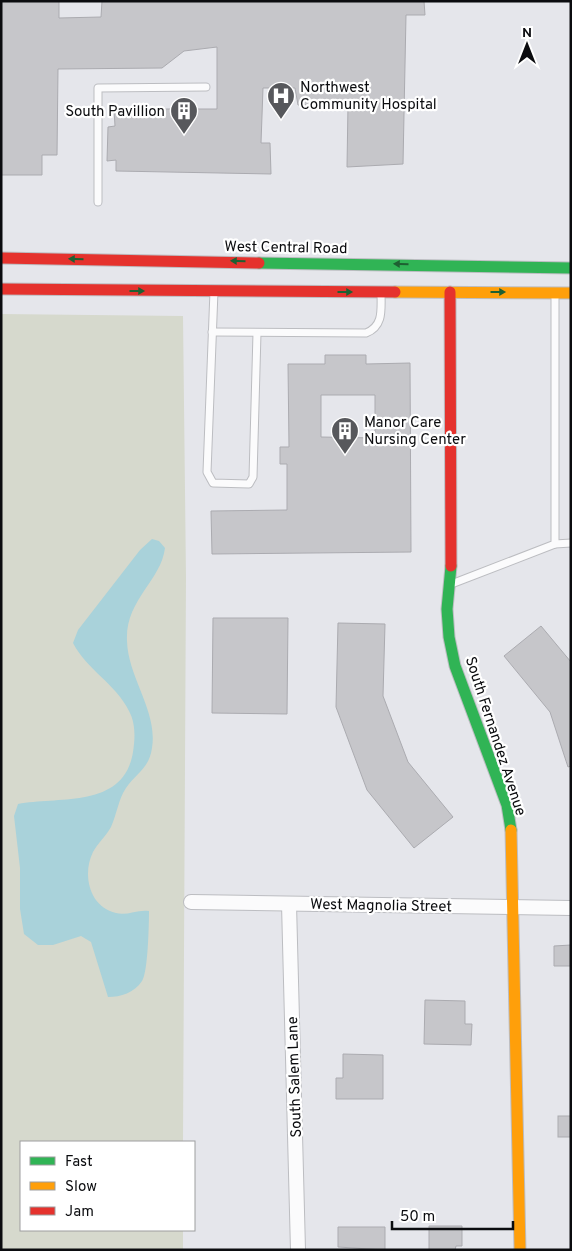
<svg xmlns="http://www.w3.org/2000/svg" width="572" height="1251" viewBox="0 0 572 1251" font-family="Overpass,sans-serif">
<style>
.green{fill:#d6d9cd}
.water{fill:#a9d2da}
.building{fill:#c6c6ca;stroke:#ababb0;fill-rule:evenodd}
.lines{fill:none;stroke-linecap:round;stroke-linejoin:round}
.lane-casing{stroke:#bcbdc1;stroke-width:9}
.street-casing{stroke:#bcbdc1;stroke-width:16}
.fast-casing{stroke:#bcbdc1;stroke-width:13}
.slow-casing{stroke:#bcbdc1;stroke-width:13}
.jam-casing{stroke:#bcbdc1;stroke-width:13}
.lane{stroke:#fbfbfc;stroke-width:7}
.street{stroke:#fbfbfc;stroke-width:14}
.fast{stroke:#30b455;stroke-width:11}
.slow{stroke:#ff9f0a;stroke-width:11}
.jam{stroke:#e5322d;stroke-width:11}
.oneway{fill:#1e6032}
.labels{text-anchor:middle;stroke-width:4.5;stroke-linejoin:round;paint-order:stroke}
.poi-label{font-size:15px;fill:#0b0c0f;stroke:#fff;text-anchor:start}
.street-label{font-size:15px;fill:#0b0c0f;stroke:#fff}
</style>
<rect width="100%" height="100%" fill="#e5e6eb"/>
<path class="green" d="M1,314L183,316L186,578L183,1142H21V1230H183V1250H1Z"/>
<path class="water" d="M152,539L159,541L165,548C161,581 125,600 127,641C128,678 158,711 152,748C149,769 136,773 126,788C118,800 117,814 111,827C106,836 98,843 93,852C82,874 89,907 116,913C127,916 138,909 149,911C149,923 148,973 142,981C134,993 121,997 108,997L91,942L81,936L53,945H38L24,934L20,909V868L14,816L18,804C60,796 124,809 133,752C135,739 136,724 129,711C116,684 87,670 73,643L78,630L140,550Z"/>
<g class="building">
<path d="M1,1H59V18L101,17L102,1H424L425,15H406L403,164L347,167L348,105H298L295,88H263L261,143H270L271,174L116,171V160L107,161L108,127L115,126L114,109H217V47L184,51L162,68L58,69L57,155H42V175H1Z"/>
<path d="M325,355H366V364L410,363L411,552L212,554L211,511L287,510V464H280V447H289L288,364H325ZM321,395H375V438L321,437Z"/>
<path d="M213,618H288L287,714L212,713Z"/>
<path d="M338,623L385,624L383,696L408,762L453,817L414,848L367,790L336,707Z"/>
<path d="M541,626L571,662V766L568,767L550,712L504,656Z"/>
<path d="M571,945V966H554V946Z"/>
<path d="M425,1000L465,1001V1024H472L471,1045L424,1044Z"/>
<path d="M343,1054L383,1055V1099H336V1078H343Z"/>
<rect x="558" y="1116" width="13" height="21"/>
<path d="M429,1226H462V1246H456L455,1250H429Z"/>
<path d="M338,1227H385V1250L338,1247Z"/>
</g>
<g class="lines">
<defs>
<g id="lane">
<path d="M98,202V88L206,87"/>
<path d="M214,291L207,472L213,483L249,484L253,477L257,333"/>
<path d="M212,332L366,333C384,326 381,309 381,292"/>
<path d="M555,544L571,543"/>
<path d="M454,583L555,544V295"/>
</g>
<g id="street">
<path d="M191,902L571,908"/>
<path d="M289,904L298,1250"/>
</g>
<g id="fast">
<path d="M259,263L571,268"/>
<path d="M451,566L447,609L449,637L455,666L507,805L511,830"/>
</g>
<g id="slow">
<path d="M395,292L571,293"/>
<path d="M511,830L520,1250"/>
</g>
<g id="jam">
<path d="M1,258L259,263"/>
<path d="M1,289L395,292"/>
<path d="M450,292L451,566"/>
</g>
</defs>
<use href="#lane" class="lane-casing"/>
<use href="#street" class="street-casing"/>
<use href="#fast" class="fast-casing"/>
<use href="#slow" class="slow-casing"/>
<use href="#jam" class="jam-casing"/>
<use href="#lane" class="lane"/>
<use href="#street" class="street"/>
<use href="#fast" class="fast"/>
<use href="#slow" class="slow"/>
<use href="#jam" class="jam"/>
</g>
<defs><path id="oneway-solid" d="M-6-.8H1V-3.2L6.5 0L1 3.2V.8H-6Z" transform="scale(1.25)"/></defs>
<g class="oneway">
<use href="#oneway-solid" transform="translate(76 259) rotate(-179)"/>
<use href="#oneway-solid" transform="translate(238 261) rotate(-179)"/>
<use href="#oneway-solid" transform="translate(401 264) rotate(-179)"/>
<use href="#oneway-solid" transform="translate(137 291)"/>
<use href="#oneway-solid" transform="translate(345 292)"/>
<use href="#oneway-solid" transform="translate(498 292)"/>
</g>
<defs>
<symbol id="hospital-pin" viewBox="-11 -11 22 30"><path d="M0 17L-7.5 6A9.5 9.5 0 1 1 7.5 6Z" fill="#57585c" stroke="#fff"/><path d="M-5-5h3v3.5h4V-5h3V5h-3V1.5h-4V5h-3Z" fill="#fff"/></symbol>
<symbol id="building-pin" viewBox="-11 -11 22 30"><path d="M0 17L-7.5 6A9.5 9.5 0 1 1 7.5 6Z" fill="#57585c" stroke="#fff"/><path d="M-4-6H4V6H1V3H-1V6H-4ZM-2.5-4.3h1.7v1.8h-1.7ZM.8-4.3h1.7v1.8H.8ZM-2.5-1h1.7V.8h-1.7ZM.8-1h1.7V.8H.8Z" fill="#fff"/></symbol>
</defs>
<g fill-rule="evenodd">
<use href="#hospital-pin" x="265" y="80" width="32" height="43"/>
<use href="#building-pin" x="168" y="95" width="32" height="43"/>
<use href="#building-pin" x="329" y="415" width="32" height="43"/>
</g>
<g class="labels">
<g class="poi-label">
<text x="300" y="92">Northwest<tspan x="300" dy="17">Community Hospital</tspan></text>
<text x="165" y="116" text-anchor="end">South Pavillion</text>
<text x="364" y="427">Manor Care<tspan x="364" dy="17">Nursing Center</tspan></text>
</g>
<g class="street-label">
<text transform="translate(286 247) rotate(1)" y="5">West Central Road</text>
<text transform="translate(496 736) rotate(72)" y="5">South Fernandez Avenue</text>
<text transform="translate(381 905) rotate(1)" y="5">West Magnolia Street</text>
<text transform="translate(294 1077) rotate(-92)" y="5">South Salem Lane</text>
</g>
</g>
<rect width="572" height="1251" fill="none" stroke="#0b0c0f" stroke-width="5"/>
<rect x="20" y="1141" width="175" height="90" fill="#ffffff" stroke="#9d9e9f"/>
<rect x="30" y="1157" width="25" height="8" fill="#30b455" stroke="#9d9e9f"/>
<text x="65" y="1166" font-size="15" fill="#0b0c0f">Fast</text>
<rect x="30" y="1182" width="25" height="8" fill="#ff9f0a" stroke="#9d9e9f"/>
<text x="65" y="1191" font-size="15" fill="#0b0c0f">Slow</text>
<rect x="30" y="1207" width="25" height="8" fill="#e5322d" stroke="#9d9e9f"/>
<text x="65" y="1216" font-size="15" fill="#0b0c0f">Jam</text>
<g transform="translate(527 45)" stroke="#ffffff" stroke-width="4" paint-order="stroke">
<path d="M0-4L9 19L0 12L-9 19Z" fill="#0b0c0f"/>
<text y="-8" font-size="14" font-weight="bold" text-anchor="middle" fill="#0b0c0f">N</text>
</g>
<path d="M392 1221v8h121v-8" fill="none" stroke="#0b0c0f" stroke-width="2.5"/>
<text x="400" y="1221" font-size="15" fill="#0b0c0f" stroke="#ffffff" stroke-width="4" paint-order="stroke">50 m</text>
</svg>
